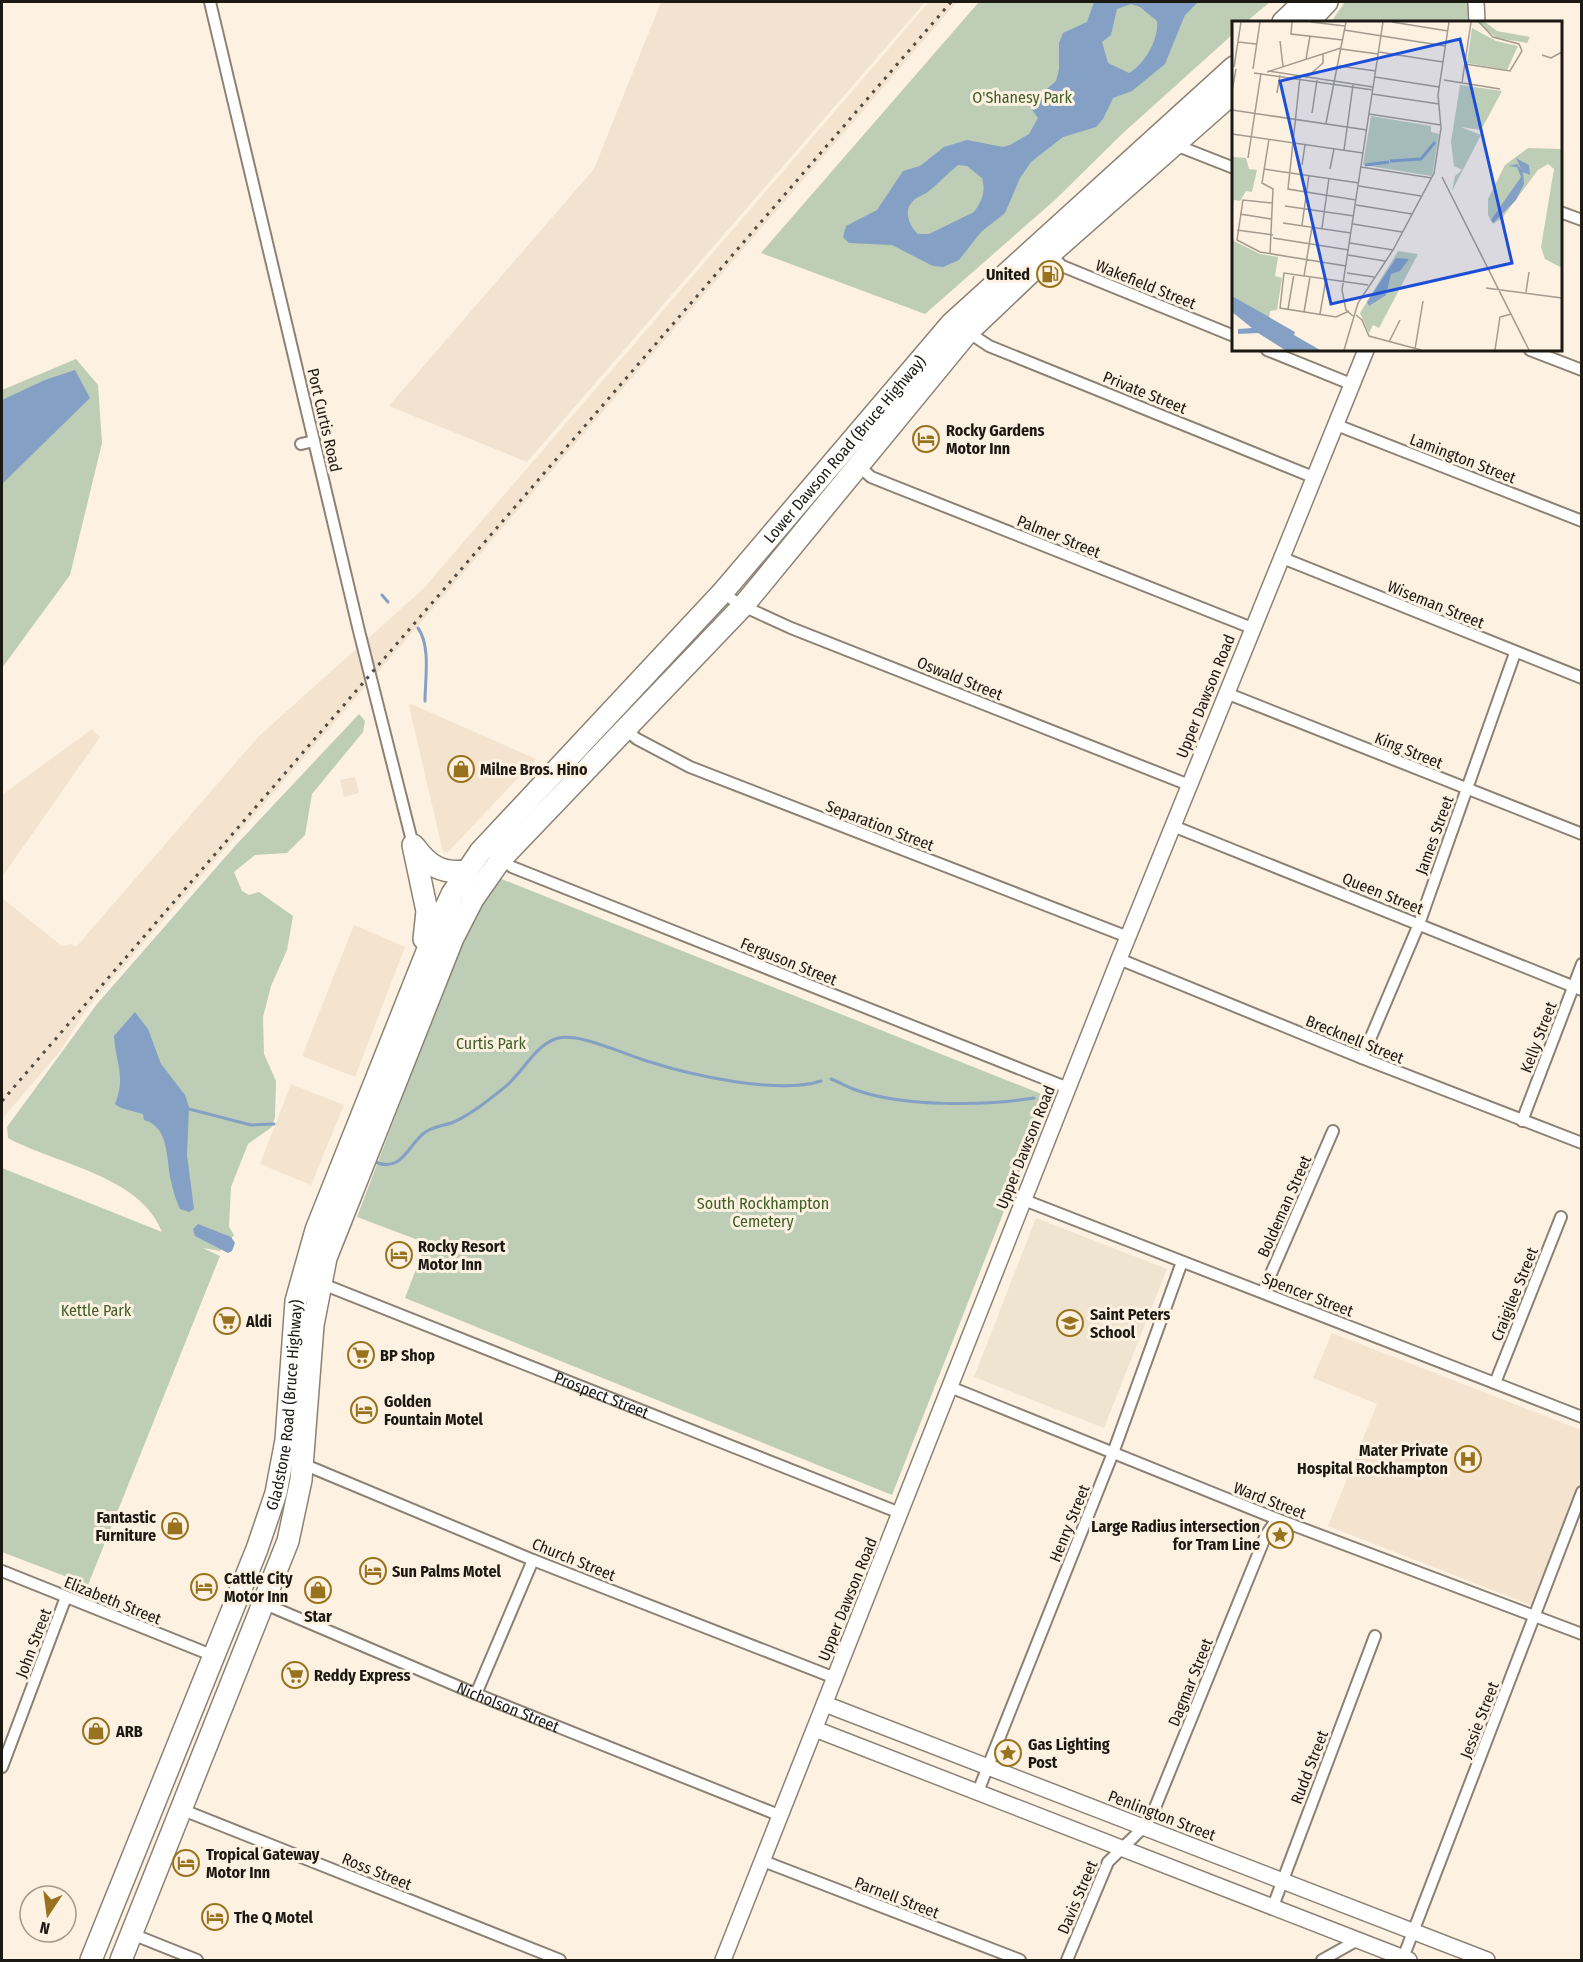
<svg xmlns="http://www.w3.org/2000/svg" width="1583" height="1962" viewBox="0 0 1583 1962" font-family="'Fira Sans Condensed',sans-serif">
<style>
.built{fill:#f4e4cf}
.industrial{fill:#f1e3d0}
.education{fill:#efe4cf}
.green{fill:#becdb5}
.water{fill:#84a0c4;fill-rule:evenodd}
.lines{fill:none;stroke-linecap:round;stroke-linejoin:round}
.stream{stroke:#84a0c4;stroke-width:3}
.street-casing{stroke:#8c8274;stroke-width:14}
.secondary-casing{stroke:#8c8274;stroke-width:18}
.highway-casing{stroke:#8c8274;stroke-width:24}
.street{stroke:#fff;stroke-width:10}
.secondary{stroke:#fff;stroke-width:15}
.highway{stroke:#fff;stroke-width:21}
.rail{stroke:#504b43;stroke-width:3;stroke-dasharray:3 6;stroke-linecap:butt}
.labels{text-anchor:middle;stroke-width:6;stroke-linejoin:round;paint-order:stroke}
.park-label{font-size:16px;fill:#3e5e26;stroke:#fdf1e2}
.poi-label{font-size:16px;font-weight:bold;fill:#1c1913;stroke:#fdf1e2;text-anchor:start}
.street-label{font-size:16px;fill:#1c1913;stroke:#fdf1e2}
.inset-river{fill:none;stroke:#84a0c4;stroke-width:3}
.inset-road{fill:none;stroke:#a39b8f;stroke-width:1.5}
.view{fill:#1d4ed8;fill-opacity:0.15;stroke:#1d4ed8;stroke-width:3}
.inset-edge{fill:none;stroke:#1c1913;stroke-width:3}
</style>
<rect width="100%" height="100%" fill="#fdf1e2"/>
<g class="built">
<path d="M929,2H957L86,1010L61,1050L2,1119V898L62,946L71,944L76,947L259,736L423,589Z"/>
<path d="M411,704L536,759L447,853L443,852L409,706Z"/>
<path d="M92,729L100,737L2,877V795Z"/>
<path d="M354,925L405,947L355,1077L302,1056Z"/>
<path d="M291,1084L344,1105L311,1185L260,1164Z"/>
<path d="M1332,1333L1581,1430V1488L1533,1606L1328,1526L1377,1404L1313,1378Z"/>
</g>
<g class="industrial">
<path d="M661,2H925L527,462L389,406L594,169Z"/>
<path d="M355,777L359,793L344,797L340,780Z"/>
</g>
<path class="education" d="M1036,1218L1167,1269L1104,1428L974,1377Z"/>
<g class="green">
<path d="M979,2H1270L1246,22H1234L1233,34L1122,134L1056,199L925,314L761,253Z"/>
<path d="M1345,2H1470L1471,22H1331Z"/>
<path d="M76,359L98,385L102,443L70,575L2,668V390Z"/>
<path d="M359,714L365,721L363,732L312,794L305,835L287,853L255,855L234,872L242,891L249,895L259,892L293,916L287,950L271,986L263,1017L264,1054L276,1081L275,1117L272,1127L248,1144L231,1187L229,1227L234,1235L220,1251L203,1248L220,1256L88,1585L2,1552V1168L162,1232C141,1176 56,1164 8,1138L7,1127L97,1004L235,846Z"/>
<path d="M499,878L1049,1097L892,1495L405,1298L426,1243L357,1217L466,930Z"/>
</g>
<g class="water">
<path d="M1094,2H1198L1185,15L1165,64L1132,91L1113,98L1103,119L1096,127L1063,137L1031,162L1020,178L1005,213L981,232L959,260L943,267L933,266L892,245L849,243L843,237L846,226L877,210L903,171L920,166L944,147L967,140L1003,147L1010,145L1029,134L1038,118L1028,104V98L1047,89L1056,81L1059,69V43L1063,33L1087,22ZM1131,4L1140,7L1157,21C1159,39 1145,64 1129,73L1108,63L1102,42L1111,35L1117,9ZM958,165L967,166L982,178C986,192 982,200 974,212L929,234H918C909,226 903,210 913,201C917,196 925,195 929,191C939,183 948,173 958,165Z"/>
<path d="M75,370L90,398L2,484V400L45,380Z"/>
<path d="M135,1012L148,1029L161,1064L185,1095L189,1107L187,1155L194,1209L189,1212L180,1209C176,1200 173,1191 171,1181C166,1160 170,1127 144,1120L143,1114L121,1108L115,1104C126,1076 116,1065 114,1036Z"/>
<path d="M198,1224L231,1237L235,1243L232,1251L228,1253L195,1236L193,1229Z"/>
</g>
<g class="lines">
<g class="stream">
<path d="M382,595L388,602"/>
<path d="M418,628C431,646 425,680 425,701"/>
<path d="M831,1079C839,1082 847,1087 856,1090C903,1107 985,1106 1034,1098"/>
<path d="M189,1109L251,1125L274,1124"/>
<path d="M375,1162C401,1173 407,1147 424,1133C433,1126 444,1126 454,1122C473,1113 490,1099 506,1086C523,1072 534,1047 555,1039C576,1031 624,1054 647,1061C690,1075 778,1095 821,1081"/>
</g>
<defs>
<g id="street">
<path d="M210,2L359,631L413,845"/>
<path d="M1173,144L1234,168"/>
<path d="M1560,212L1582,220"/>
<path d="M1050,254L1062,266L1234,336"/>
<path d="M968,332L989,346L1313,477"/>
<path d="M1267,350L1351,384"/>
<path d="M1530,350L1582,370"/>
<path d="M1334,424L1582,521"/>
<path d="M301,444L314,441"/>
<path d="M859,466L871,477L896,487L1252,628"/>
<path d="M1280,557L1582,678"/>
<path d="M722,593L743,606L791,628L1189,785"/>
<path d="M1226,693L1582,834"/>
<path d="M626,730L637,739L690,767L1128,937"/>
<path d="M1173,826L1582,990"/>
<path d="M501,859L512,867L1068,1088"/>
<path d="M1119,959L1362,1058L1582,1143"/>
<path d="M1362,1058L1419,924L1515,653"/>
<path d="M1522,1121L1582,964"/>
<path d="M1024,1200L1582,1417"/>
<path id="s1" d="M320,1283L900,1513"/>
<path d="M1263,1292L1333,1131"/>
<path d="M1495,1383L1561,1217"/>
<path d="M950,1387L1277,1519L1582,1634"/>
<path d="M303,1464L533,1560L835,1678"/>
<path d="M2,1571L214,1656"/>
<path id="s2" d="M265,1604L476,1694L781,1816"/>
<path d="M476,1694L533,1560"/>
<path d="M2,1767L66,1597"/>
<path d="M977,1794L1113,1453L1182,1262"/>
<path d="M183,1810L560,1960"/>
<path d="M763,1861L1020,1960"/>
<path d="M1272,1909L1375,1636"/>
<path d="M132,1934L197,1960"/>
<path d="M1403,1958L1582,1492"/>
<path d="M1067,1960L1108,1862L1144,1827L1152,1815L1266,1535L1277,1519"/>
<path d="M1322,1960L1356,1941"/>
</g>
<g id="secondary">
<path d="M1476,2L1477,22"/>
<path d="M825,1704L1487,1960"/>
<path d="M815,1729L1409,1960"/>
<path d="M723,1960L1119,959L1366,350"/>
</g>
<g id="highway">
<path d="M1283,22L1304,2"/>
<path d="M1308,22L1327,2"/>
<path d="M413,845L427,911L424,939"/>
<path d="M415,847C429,866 442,874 466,871"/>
<path id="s3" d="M91,1960L257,1549L276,1493L286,1440L296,1301L316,1230L438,924L452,894L480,852L722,593L951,324L1234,67"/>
<path d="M121,1960L288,1541L301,1480L313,1325L326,1258L453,938L473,899L501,859L743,606L968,332L1050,254L1234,92"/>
</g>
</defs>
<use href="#street" class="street-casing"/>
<use href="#secondary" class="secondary-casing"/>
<use href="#highway" class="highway-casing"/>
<use href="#street" class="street"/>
<use href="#secondary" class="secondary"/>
<use href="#highway" class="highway"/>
<path class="rail" d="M2,1101L951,2"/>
</g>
<defs>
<symbol id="fuel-ring" viewBox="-11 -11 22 22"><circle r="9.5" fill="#fdf1e2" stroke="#98721d" stroke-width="1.5"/><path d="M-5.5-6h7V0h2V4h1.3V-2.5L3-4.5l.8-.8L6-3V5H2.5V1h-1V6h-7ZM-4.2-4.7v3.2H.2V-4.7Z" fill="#98721d"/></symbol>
<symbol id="hotel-ring" viewBox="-11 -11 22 22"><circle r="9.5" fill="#fdf1e2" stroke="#98721d" stroke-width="1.5"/><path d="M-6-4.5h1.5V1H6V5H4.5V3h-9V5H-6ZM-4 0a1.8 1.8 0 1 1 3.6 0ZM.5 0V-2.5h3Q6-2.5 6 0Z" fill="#98721d"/></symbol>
<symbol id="shop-ring" viewBox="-11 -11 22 22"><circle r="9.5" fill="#fdf1e2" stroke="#98721d" stroke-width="1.5"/><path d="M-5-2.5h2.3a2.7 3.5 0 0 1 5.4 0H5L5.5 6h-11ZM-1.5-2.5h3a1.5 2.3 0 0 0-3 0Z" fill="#98721d"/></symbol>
<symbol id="supermarket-ring" viewBox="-11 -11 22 22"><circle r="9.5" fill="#fdf1e2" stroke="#98721d" stroke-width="1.5"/><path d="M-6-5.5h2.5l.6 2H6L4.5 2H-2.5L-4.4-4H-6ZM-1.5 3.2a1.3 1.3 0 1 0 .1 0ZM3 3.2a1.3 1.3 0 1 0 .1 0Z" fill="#98721d"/></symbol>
<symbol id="school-ring" viewBox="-11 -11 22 22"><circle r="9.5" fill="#fdf1e2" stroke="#98721d" stroke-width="1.5"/><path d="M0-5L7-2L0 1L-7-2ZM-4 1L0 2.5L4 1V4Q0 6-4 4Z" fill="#98721d"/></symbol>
<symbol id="hospital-ring" viewBox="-11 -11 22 22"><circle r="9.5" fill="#fdf1e2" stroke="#98721d" stroke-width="1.5"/><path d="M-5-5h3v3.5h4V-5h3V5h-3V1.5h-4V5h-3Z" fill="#98721d"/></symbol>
<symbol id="sight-ring" viewBox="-11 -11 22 22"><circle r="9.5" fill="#fdf1e2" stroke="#98721d" stroke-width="1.5"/><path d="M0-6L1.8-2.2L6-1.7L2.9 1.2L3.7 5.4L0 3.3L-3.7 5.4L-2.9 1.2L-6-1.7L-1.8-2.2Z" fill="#98721d"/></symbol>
</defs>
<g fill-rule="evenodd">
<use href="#fuel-ring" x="1035" y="259" width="30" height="30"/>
<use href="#hotel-ring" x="911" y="424" width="30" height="30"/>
<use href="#shop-ring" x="446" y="754" width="30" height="30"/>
<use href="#hotel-ring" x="384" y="1240" width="30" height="30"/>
<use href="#supermarket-ring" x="212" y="1306" width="30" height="30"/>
<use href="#school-ring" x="1055" y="1308" width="30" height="30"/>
<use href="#supermarket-ring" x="346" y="1340" width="30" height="30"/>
<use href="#hotel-ring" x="349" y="1395" width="30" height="30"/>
<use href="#hospital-ring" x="1453" y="1444" width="30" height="30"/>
<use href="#shop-ring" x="160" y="1511" width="30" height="30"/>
<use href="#sight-ring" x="1265" y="1520" width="30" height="30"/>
<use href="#hotel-ring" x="358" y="1556" width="30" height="30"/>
<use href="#hotel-ring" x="189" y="1572" width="30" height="30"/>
<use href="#shop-ring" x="303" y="1575" width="30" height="30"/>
<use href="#supermarket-ring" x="280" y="1660" width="30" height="30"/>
<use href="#shop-ring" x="81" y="1716" width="30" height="30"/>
<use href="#sight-ring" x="993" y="1738" width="30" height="30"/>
<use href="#hotel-ring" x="171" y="1848" width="30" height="30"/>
<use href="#hotel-ring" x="200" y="1902" width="30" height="30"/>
</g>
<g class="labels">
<g class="park-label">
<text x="1022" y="103">O'Shanesy Park</text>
<text x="491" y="1049">Curtis Park</text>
<text x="763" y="1209">South Rockhampton<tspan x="763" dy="18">Cemetery</tspan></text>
<text x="96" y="1316">Kettle Park</text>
</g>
<g class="poi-label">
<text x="1030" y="280" text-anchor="end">United</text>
<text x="946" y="436">Rocky Gardens<tspan x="946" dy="18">Motor Inn</tspan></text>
<text x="480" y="775">Milne Bros. Hino</text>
<text x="418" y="1252">Rocky Resort<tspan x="418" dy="18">Motor Inn</tspan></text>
<text x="1090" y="1320">Saint Peters<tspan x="1090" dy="18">School</tspan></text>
<text x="246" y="1327">Aldi</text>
<text x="380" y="1361">BP Shop</text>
<text x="384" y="1407">Golden<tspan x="384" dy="18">Fountain Motel</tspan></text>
<text x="1448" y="1456" text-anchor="end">Mater Private<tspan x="1448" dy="18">Hospital Rockhampton</tspan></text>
<text x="156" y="1523" text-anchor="end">Fantastic<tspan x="156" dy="18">Furniture</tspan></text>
<text x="1260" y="1532" text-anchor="end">Large Radius intersection<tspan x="1260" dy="18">for Tram Line</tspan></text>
<text x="392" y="1577">Sun Palms Motel</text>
<text x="224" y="1584">Cattle City<tspan x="224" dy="18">Motor Inn</tspan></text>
<text x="318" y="1622" text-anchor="middle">Star</text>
<text x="314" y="1681">Reddy Express</text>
<text x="116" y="1737">ARB</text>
<text x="1028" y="1750">Gas Lighting<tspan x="1028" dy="18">Post</tspan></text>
<text x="206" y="1860">Tropical Gateway<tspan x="206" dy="18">Motor Inn</tspan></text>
<text x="234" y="1923">The Q Motel</text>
</g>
<g class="street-label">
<text transform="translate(1146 284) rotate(22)" y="6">Wakefield Street</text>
<text transform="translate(1145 392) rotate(22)" y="6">Private Street</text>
<text transform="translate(325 420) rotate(77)" y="6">Port Curtis Road</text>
<text dy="6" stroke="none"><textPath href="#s3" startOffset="1726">Lower Dawson Road (Bruce Highway)</textPath></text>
<text transform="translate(1463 458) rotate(21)" y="6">Lamington Street</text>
<text transform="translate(1059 536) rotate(22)" y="6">Palmer Street</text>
<text transform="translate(1436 604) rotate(22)" y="6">Wiseman Street</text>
<text transform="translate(960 678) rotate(22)" y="6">Oswald Street</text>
<text transform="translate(1205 696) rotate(-68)" y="6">Upper Dawson Road</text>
<text transform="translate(1409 750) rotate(22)" y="6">King Street</text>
<text transform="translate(880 825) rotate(21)" y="6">Separation Street</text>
<text transform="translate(1434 835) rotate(-70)" y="6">James Street</text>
<text transform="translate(1383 893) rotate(22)" y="6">Queen Street</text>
<text transform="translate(789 961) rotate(22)" y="6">Ferguson Street</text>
<text transform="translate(1538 1037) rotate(-69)" y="6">Kelly Street</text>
<text transform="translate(1355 1039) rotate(22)" y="6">Brecknell Street</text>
<text transform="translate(1025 1147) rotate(-68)" y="6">Upper Dawson Road</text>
<text transform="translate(1284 1206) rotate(-66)" y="6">Boldeman Street</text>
<text transform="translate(1308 1294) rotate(21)" y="6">Spencer Street</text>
<text transform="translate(1514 1294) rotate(-68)" y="6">Craigilee Street</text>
<text dy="6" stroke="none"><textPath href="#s1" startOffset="303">Prospect Street</textPath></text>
<text dy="6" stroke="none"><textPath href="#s3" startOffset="591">Gladstone Road (Bruce Highway)</textPath></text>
<text transform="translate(1270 1500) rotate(21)" y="6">Ward Street</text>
<text transform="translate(1069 1523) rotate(-68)" y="6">Henry Street</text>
<text transform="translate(574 1559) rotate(22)" y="6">Church Street</text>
<text transform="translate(847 1599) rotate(-68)" y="6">Upper Dawson Road</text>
<text transform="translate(113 1600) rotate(22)" y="6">Elizabeth Street</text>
<text transform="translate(33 1643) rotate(-69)" y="6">John Street</text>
<text transform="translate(1190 1682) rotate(-68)" y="6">Dagmar Street</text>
<text dy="6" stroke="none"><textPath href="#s2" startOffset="264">Nicholson Street</textPath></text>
<text transform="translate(1479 1720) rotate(-69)" y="6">Jessie Street</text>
<text transform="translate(1309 1767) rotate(-69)" y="6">Rudd Street</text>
<text transform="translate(1162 1815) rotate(21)" y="6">Penlington Street</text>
<text transform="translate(377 1871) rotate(22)" y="6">Ross Street</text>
<text transform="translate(897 1897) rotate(21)" y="6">Parnell Street</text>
<text transform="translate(1077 1897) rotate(-67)" y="6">Davis Street</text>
</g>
</g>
<g transform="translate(1232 21)">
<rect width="330" height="330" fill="#fdf1e2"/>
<path d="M245,1H253L265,10L298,16L295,22L265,17ZM240,7L264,20L286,25L275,49L235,42ZM228,64L270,70L249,109L229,106L249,114L220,170L223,155L230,149L222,145L219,121ZM139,95L199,105V111L207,113L200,155L131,144ZM296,127L330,128V247L313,238L309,226L322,148L316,143L306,149L270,197L261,203L256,194V178L273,144ZM1,136L14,137L17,148L25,149L20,171L14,170L8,180L2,179L0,191ZM0,212L2,220L28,233L46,236L43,255L50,257L45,289L38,290L37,298L0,275ZM166,230L186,233L147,307L141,304L137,312L128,292Z" fill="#becdb5"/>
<path d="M284,137L297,144L298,154L291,151L292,163L284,179L261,202L259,199L289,156L285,146L276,145L285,143L289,148ZM164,237L177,238L168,250L159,253L154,274L137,285L135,281ZM0,275L63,311L62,314L88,329H53L26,312L6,313V308L20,307L0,291Z" fill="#84a0c4"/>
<path class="inset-river" d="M158,140L189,138L203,121M133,144L157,141"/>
<path class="inset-road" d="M60,1L59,13L111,19M79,1L113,5M160,1L216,10M112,9L213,25M48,20L51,45M6,21L24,23M109,28L146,33M147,31L211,41M310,34L319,37L330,31M74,38L78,15M233,43L278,50L290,30L287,23L261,16L247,1M107,45L144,50M2,46L9,1M21,48L28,1M37,50L141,66M35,51L109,27M22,52L141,69M68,56L56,168L124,179M143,56L207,66M74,57L91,42V33M212,59L268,68M230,62L239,1M0,70L4,48M45,72L48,54M140,73L207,83M0,89L135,109M80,92L85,59M137,93L209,104M94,102L114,1M0,113L131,132M37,118L30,162L41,168L38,233M112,129L121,64M16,137L29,52M70,144L73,124M129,146L200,157M32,148L127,162M98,148L102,128M210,156L297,329M127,165L189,175M40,182L11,179L5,219L28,231L114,245M124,184L180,193M53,185L122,195M8,193L39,198M51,202L119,212M121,203L170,211M70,204L77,154M90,207L97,157M5,209L41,214M41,217L117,229M118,222L161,229M116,234L153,240M115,252L142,256M72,255L80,206M254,267L330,277M294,271L297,251M56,288L62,253M117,290L104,296L48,287L52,252L136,264M72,291L78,256M88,293L94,258M124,294L130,299L137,315L189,329M121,295L114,289L110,269L151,1M157,321L168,299M183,328L191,280M112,329L126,282L161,229L202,152L209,107L206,74L217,1M263,329L268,296L279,293"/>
<path class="view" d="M228,18L280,242L99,283L48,60Z"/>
<rect width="330" height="330" class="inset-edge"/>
</g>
<rect width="1583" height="1962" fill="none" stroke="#1c1913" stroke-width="6"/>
<g transform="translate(48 1914) rotate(193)"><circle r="28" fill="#fdf1e2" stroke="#a39b8f" stroke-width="1.5"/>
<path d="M0-4.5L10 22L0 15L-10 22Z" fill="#98721d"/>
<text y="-9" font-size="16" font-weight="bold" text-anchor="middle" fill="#1c1913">N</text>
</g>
</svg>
